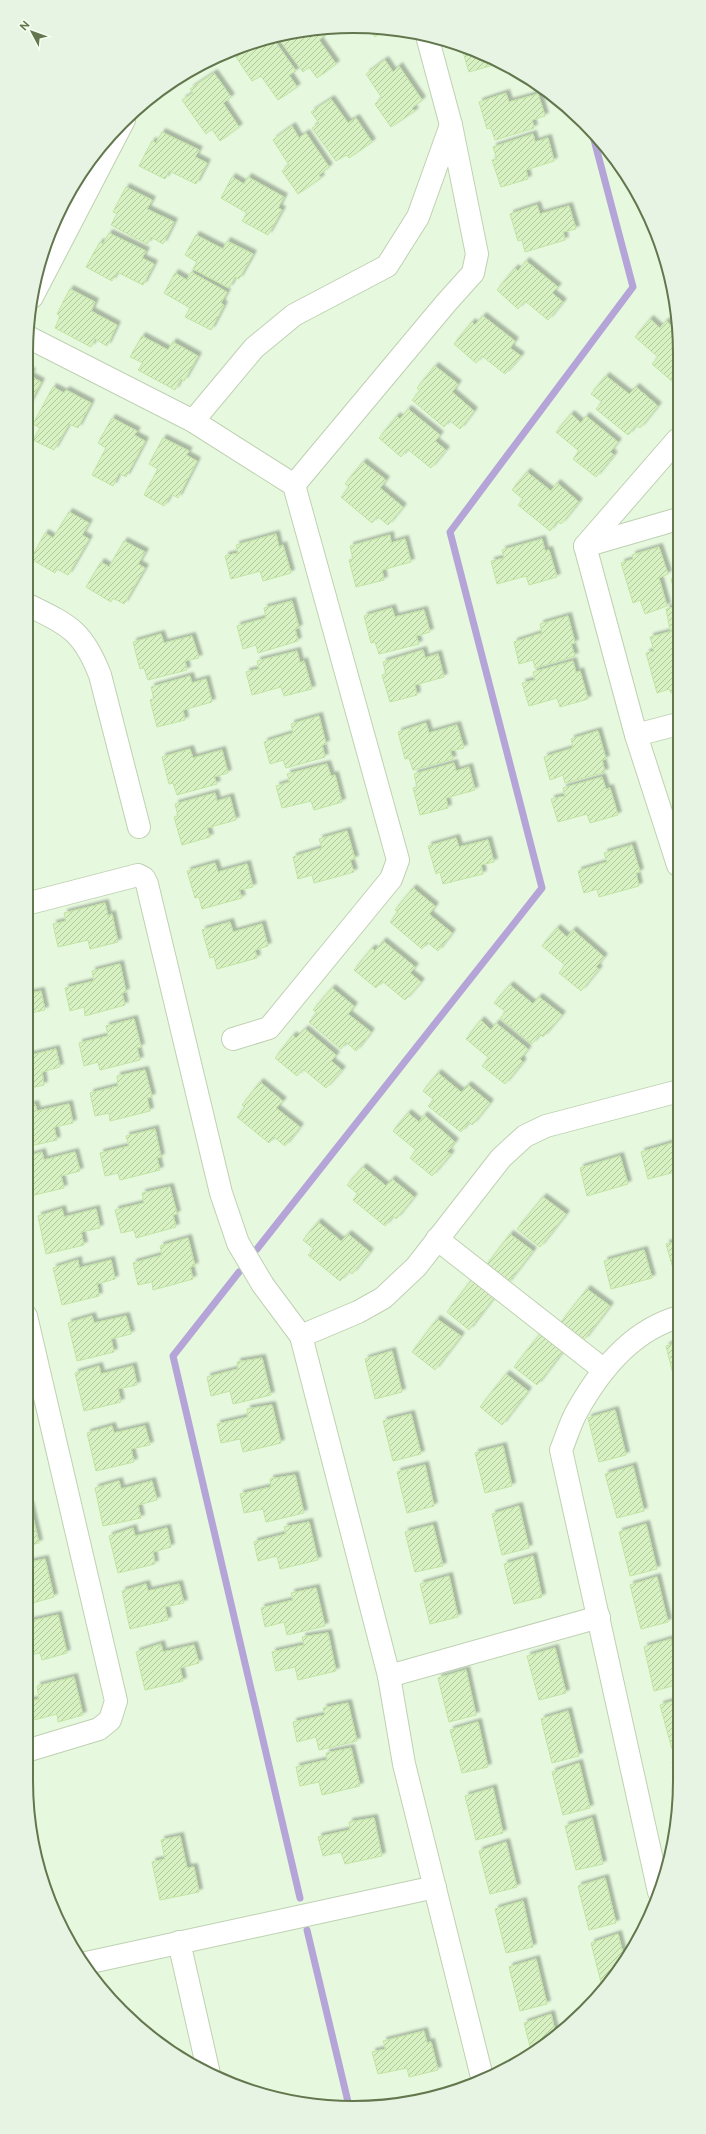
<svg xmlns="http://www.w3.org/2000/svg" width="706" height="2134" viewBox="0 0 706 2134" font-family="Raleway,sans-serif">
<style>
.residential{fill:#e6f9de}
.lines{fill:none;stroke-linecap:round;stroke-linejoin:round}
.stream{stroke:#b4a4d8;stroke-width:7}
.building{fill:url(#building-hatch);stroke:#c1e4a3;filter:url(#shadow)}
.street-casing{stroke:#bfd1b2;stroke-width:24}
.street{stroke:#fff;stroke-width:22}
.rim{fill:none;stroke:#62774d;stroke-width:2}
</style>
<defs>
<pattern id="building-hatch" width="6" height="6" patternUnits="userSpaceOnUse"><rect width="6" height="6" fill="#d8f1c2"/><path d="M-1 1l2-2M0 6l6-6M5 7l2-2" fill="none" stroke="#b3c8a0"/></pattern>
<filter id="shadow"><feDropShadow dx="3.5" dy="-3.5" stdDeviation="1" flood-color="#0004"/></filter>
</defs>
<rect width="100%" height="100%" fill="#eefcea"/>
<path class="residential" d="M353,26L417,32L516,70L584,122L646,209L677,310L680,1781L674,1845L655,1906L625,1962L584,2012L535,2053L437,2097L374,2107L311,2105L208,2074L154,2040L107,1997L51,1906L32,1845L26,1781V353L32,289L51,228L81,171L122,122L172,81L228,51L289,32Z"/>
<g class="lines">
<g class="stream">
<path d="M257,1249L542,888L450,532L633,287L592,132"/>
<path d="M239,1272L173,1356L300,1898"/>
<path d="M307,1930L349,2106"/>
</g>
</g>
<g class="building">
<path d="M368,27L386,29L375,37Z"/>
<path d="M322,29L326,34L319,40L336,64L317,78L309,67L303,72L279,39L289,32Z"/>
<path d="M272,37L296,71L289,75L297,87L278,100L261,76L252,81L236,57L258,42L260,41L262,44Z"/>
<path d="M462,49L496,62L497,64L469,72Z"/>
<path d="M385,60L393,72L399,66L422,100L412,108L415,111L391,127L375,104L382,98L366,74Z"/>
<path d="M214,73L231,97L223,103L239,127L220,141L212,129L206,134L182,100L193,93L190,89Z"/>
<path d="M506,93L509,102L538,94L545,116L532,120L534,128L495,140L491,128L487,129L479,102Z"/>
<path d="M331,99L348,123L356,118L372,142L349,158L346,155L336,161L312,128L319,123L311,112Z"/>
<path d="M292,126L299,138L306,133L329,167L319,175L321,178L298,194L282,171L289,165L273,140Z"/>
<path d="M162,132L199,150L195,157L207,163L196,184L169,171L165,179L139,166L152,141L156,143Z"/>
<path d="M533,134L535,142L548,138L554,161L526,170L528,179L501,187L492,160L497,159L493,147Z"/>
<path d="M232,177L244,184L248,177L284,197L278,208L282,210L268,235L242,221L247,213L221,198Z"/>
<path d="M126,187L152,200L147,209L174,222L163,244L151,237L147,244L111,225L117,214L113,212Z"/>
<path d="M537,205L540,214L569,206L576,229L563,232L565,240L525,252L522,240L518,241L510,214Z"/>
<path d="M109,233L146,251L142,258L154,264L143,285L117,272L112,281L86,267L100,242L103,244Z"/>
<path d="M196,235L223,249L227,241L253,254L239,279L235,277L229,288L193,269L197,262L185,255Z"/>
<path d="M526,261L558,287L552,293L563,302L548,320L525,301L518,309L497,290L515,268L518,271Z"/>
<path d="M191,272L227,292L221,303L224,305L211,330L185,317L190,308L164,293L175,273L187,280Z"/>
<path d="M70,289L95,302L91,311L117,325L107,346L95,339L91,347L55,328L60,316L57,314Z"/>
<path d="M483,316L515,341L510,348L521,356L505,374L482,356L476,363L454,344L472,322L475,325Z"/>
<path d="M650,319L660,328L666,321L677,331V379L674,383L652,364L658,357L635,337Z"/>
<path d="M142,336L168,350L173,342L198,356L184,381L181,379L175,390L138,370L143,363L130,357Z"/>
<path d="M435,366L458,384L452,392L474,411L460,429L449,420L444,427L412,400L420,391L417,388Z"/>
<path d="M26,369L32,372L30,376L41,382L26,410Z"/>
<path d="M606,376L629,394L636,387L658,406L640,428L636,425L628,435L596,409L602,402L591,394Z"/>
<path d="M53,387L64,393L66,390L91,403L78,428L69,424L54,450L33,440L40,428L33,424Z"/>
<path d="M408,409L440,435L435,441L446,450L431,468L407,449L401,457L379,438L397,416L400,419Z"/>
<path d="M571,414L581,423L586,416L618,442L610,452L614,455L596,477L573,459L579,451L556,432Z"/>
<path d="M112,418L137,431L134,435L145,441L126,477L119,473L113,486L92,475L106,448L98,443Z"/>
<path d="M163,438L189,451L186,455L197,461L178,498L171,494L164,506L144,495L158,469L149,464Z"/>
<path d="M363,462L386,480L380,488L403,507L388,525L377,516L372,523L341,497L349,487L345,484Z"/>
<path d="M527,472L551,491L557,483L579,502L561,524L557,521L550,531L518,505L523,499L512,490Z"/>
<path d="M69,512L89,523L82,535L89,539L68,575L57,569L55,573L31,559L45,533L53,538Z"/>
<path d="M276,534L279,547L283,545L291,573L263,581L260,571L231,579L225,556L238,553L236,545Z"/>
<path d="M390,535L391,543L405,539L411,562L382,570L384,580L356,587L349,560L353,559L350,546Z"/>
<path d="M542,539L545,551L549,550L557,577L529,585L526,576L497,584L491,561L504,558L502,550Z"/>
<path d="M124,541L145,552L138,564L145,568L124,604L113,598L111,602L86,587L101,562L109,567Z"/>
<path d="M659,547L668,574L659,578L667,606L645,614L640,600L633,603L621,563L633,559L632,555Z"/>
<path d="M678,577V605L671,579Z"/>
<path d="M292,601L299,628L295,629L298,641L258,653L256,645L243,649L237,626L266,618L264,608Z"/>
<path d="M678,606V628L670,630L666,609Z"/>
<path d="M392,608L395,617L424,610L430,632L416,636L419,644L379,654L375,642L371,643L364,616Z"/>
<path d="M568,616L575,643L571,644L575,656L535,668L533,660L519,664L514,642L542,633L540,624Z"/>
<path d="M673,631L678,648V691L671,693L669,689L657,693L646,653L654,651L650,637Z"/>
<path d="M161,634L164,643L192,636L199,658L185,661L187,670L148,680L144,668L140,669L133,642Z"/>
<path d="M423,650L425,658L438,654L444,677L415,685L417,695L390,702L382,675L386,674L383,662Z"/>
<path d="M297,651L300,663L304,661L312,689L284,696L281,687L252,695L246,672L259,669L257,661Z"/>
<path d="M573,661L576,673L580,671L588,699L560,707L557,698L529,706L522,683L535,680L533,672Z"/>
<path d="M190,676L192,683L206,679L212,702L183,710L185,720L157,727L150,700L154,699L151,687Z"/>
<path d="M319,716L326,744L322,745L325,757L286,768L283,760L270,764L264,742L293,733L291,724Z"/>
<path d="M426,723L429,733L457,725L464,748L450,751L453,759L413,770L409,758L405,759L398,732Z"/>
<path d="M598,731L606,759L602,760L605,772L565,783L563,775L550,780L544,757L573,748L571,739Z"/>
<path d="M190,749L193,758L222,750L228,773L214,777L217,784L177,795L173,783L169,784L162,757Z"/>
<path d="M454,763L456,771L469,767L475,790L446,798L448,808L420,815L413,788L417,787L414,774Z"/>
<path d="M327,764L331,776L335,775L342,802L314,810L311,801L282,808L276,786L290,782L287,774Z"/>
<path d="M602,777L606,789L610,788L618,815L590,823L587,814L558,822L551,799L565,796L563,788Z"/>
<path d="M215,793L217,801L230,797L236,820L207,828L210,837L182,845L174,817L178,816L175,804Z"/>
<path d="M347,831L355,859L350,860L354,872L314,883L312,875L298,879L293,857L322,848L319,839Z"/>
<path d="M456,838L459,847L488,840L494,862L481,865L483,874L443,884L440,872L436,874L428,846Z"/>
<path d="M632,845L640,872L636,873L639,886L599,897L597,889L584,893L578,871L607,862L604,853Z"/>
<path d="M215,863L218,872L247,864L253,887L239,890L242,898L202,909L199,897L195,898L187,871Z"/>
<path d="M413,888L435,906L429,914L452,933L438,951L427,942L422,949L390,922L398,912L395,910Z"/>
<path d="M105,903L108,916L112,914L118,942L90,949L88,940L58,947L53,924L66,921L64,913Z"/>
<path d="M230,922L233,932L262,924L268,946L255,950L257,958L217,969L214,957L210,958L202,930Z"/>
<path d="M557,928L567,937L573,930L604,957L596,967L599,969L581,991L559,973L565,965L542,946Z"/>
<path d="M383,941L415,967L410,973L421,982L405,1000L382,981L376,988L354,970L372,948L375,951Z"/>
<path d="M120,964L126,992L122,993L125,1005L85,1016L84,1007L70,1011L65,988L94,981L92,971Z"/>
<path d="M510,985L533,1004L539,997L562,1015L543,1037L540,1034L532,1044L500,1018L506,1012L494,1003Z"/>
<path d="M332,988L354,1006L348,1014L371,1032L356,1051L346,1042L341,1049L309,1022L317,1013L313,1010Z"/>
<path d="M41,991L45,1010L26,1014L29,1027L26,1028V994Z"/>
<path d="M134,1019L141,1047L137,1048L140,1060L100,1070L98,1062L84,1066L79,1043L108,1036L106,1026Z"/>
<path d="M481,1020L491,1030L496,1023L528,1049L520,1059L523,1062L505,1084L482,1066L489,1058L466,1039Z"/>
<path d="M305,1029L336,1055L331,1061L342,1070L326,1088L303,1069L297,1076L275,1058L293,1035L296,1038Z"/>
<path d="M56,1049L60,1067L42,1072L44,1085L26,1089V1056Z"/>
<path d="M145,1070L152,1097L147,1098L150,1111L110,1121L109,1113L95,1116L90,1093L118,1086L117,1076Z"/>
<path d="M438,1073L461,1092L468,1085L490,1103L472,1125L469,1122L461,1132L428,1106L434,1100L423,1091Z"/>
<path d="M260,1082L283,1101L276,1108L300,1127L285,1146L274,1137L269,1143L237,1117L245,1107L242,1105Z"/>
<path d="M35,1104L37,1111L69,1104L73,1123L54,1127L57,1140L26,1147V1107Z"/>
<path d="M408,1113L419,1122L424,1115L455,1142L447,1152L451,1154L432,1176L410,1158L416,1150L393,1131Z"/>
<path d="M155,1129L161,1157L157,1158L160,1170L120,1180L118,1173L105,1176L100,1153L129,1146L126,1136Z"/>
<path d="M679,1141V1171L648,1179L641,1152Z"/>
<path d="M42,1152L44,1160L75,1152L80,1171L61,1176L64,1188L26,1197V1157Z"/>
<path d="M620,1156L628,1184L587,1196L580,1168Z"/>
<path d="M363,1167L386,1186L392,1179L414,1197L396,1219L393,1216L385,1226L353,1200L358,1194L347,1185Z"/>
<path d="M170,1187L177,1214L173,1215L176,1227L136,1238L134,1230L121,1233L115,1210L144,1203L142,1193Z"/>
<path d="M543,1197L566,1214L540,1247L517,1229Z"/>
<path d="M62,1209L64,1217L96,1209L100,1228L81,1232L84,1245L46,1254L38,1216Z"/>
<path d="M318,1222L341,1241L348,1234L370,1252L352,1274L349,1271L340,1281L308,1255L314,1249L303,1240Z"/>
<path d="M510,1234L533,1251L507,1284L485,1267Z"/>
<path d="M188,1238L195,1266L190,1267L193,1279L153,1290L152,1282L138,1285L133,1263L162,1255L160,1246Z"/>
<path d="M679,1241V1270L674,1272L666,1244Z"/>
<path d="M644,1250L652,1278L611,1289L604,1261Z"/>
<path d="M78,1260L79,1268L111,1260L115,1279L97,1284L99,1296L62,1305L53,1268Z"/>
<path d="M472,1279L495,1296L469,1330L447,1312Z"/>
<path d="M587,1289L610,1306L584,1340L561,1322Z"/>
<path d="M92,1316L94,1323L126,1316L131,1334L111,1339L114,1352L77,1361L68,1323Z"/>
<path d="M437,1319L461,1336L435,1370L412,1352Z"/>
<path d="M540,1334L563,1351L537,1385L514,1367Z"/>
<path d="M679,1342V1390H677L666,1346Z"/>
<path d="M392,1351L402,1392L375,1399L365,1359Z"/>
<path d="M262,1358L271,1395L233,1404L230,1391L211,1396L207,1377L238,1369L237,1362Z"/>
<path d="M99,1366L101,1374L133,1366L137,1385L118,1389L121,1402L84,1411L75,1373Z"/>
<path d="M506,1374L528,1391L502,1425L480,1407Z"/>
<path d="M272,1405L281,1443L243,1452L240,1439L221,1443L217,1424L248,1417L247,1409Z"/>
<path d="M615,1410L626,1455L599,1462L588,1418Z"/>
<path d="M411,1414L421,1454L393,1461L383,1421Z"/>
<path d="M112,1426L114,1433L145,1426L150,1445L131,1449L134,1462L96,1471L87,1433Z"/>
<path d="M503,1446L512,1486L485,1493L475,1453Z"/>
<path d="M425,1465L434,1506L407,1513L397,1472Z"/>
<path d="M633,1466L644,1511L617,1518L605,1474Z"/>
<path d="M295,1475L304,1513L266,1522L263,1509L244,1513L240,1494L271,1487L270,1479Z"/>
<path d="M119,1481L121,1489L152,1481L157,1500L138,1505L141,1518L103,1526L95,1488Z"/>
<path d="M30,1505L39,1543L26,1546V1506Z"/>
<path d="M519,1506L529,1548L502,1555L492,1514Z"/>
<path d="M309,1522L318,1560L280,1569L277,1556L258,1561L254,1542L286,1534L284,1527Z"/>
<path d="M646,1524L657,1569L630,1576L619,1532Z"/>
<path d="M433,1525L443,1566L415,1572L405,1532Z"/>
<path d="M133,1528L135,1536L167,1528L171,1547L153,1552L155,1564L118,1573L109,1536Z"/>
<path d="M533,1556L542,1597L514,1604L504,1564Z"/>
<path d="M45,1559L54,1597L29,1604L26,1597V1563Z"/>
<path d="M449,1576L458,1617L430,1624L420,1584Z"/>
<path d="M657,1577L668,1622L641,1629L630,1585Z"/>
<path d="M146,1584L148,1591L179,1584L184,1603L165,1607L168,1620L130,1629L122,1591Z"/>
<path d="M316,1588L325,1626L287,1635L284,1622L265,1627L261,1608L293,1600L291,1593Z"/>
<path d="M58,1615L67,1653L42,1660L40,1653L26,1656V1622Z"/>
<path d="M328,1633L336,1671L298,1680L295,1667L276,1671L272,1652L304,1645L302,1637Z"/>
<path d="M671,1639L680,1684L654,1691L644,1647Z"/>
<path d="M161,1644L163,1652L194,1645L199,1663L180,1668L183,1681L145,1690L136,1652Z"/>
<path d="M555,1648L566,1693L539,1700L527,1656Z"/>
<path d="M466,1670L476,1715L449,1722L438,1678Z"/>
<path d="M74,1677L83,1715L58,1722L57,1714L26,1722V1702L39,1699L37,1686Z"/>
<path d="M680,1699V1747L672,1749L660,1705Z"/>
<path d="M348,1703L357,1741L319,1750L316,1737L297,1742L293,1722L325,1715L323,1708Z"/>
<path d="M568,1711L579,1756L552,1763L541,1719Z"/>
<path d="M478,1722L488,1767L462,1773L450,1730Z"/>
<path d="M351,1748L360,1786L322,1795L319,1782L300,1786L296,1767L327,1760L326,1753Z"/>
<path d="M680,1759V1781L679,1791L672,1762Z"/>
<path d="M579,1763L590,1808L563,1815L552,1772Z"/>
<path d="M493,1788L503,1833L476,1840L465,1796Z"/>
<path d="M374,1818L382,1856L345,1864L341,1852L323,1856L318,1837L350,1830L349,1822Z"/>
<path d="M592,1818L603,1864L576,1870L565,1826Z"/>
<path d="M180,1836L187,1868L194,1867L199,1892L160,1900L152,1862L165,1859L161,1840Z"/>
<path d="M506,1842L517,1887L490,1894L479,1851Z"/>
<path d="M605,1878L616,1923L589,1930L578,1886Z"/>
<path d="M523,1901L533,1947L506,1953L495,1909Z"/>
<path d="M618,1934L625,1962L606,1985L602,1986L591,1943Z"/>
<path d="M536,1959L547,2004L520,2011L509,1967Z"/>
<path d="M551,2014L556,2035L532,2054L524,2023Z"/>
<path d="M424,2031L427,2043L431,2042L438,2070L409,2077L407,2068L378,2074L372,2052L386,2049L383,2041Z"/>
</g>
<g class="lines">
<defs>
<g id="street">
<path d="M32,297L124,120"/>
<path d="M28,337L193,421L294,485L398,860L391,879L269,1028L233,1039"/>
<path d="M193,421L254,348L294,315L387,266L418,217L451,125"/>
<path d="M677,440L585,546L636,735L678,865"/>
<path d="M294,485L446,303L473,273L477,254L451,125L427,36"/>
<path d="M585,546L678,519"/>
<path d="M26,604C68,625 82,629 100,675L139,827"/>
<path d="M636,735L678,724"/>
<path d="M26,904L138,875L144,878L147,884L221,1193L238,1243L263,1285L301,1336L389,1676L404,1764L482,2077"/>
<path d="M437,1239L604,1370"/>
<path d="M26,1316L116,1701L110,1720L99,1729L26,1751"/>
<path d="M301,1336L358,1312L383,1298L416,1267L501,1158L525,1136L546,1126L679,1091"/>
<path d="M389,1676L599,1617"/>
<path d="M659,1892L561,1450C566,1438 570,1424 576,1413C599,1371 632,1330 679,1317"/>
<path d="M179,1942L209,2074"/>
<path d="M86,1963L435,1887"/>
</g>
</defs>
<use href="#street" class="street-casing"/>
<use href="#street" class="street"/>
</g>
<path d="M0 0H706V2134H0ZM353 33H353A320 320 0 0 1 673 353V1781A320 320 0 0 1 353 2101H353A320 320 0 0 1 33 1781V353A320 320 0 0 1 353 33Z" fill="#e8f4e3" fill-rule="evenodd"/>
<path class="rim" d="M353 33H353A320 320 0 0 1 673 353V1781A320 320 0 0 1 353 2101H353A320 320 0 0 1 33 1781V353A320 320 0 0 1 353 33Z"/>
<g transform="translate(32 32) rotate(311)" stroke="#f4fff0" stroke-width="3" paint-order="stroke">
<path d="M0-3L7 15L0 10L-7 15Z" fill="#62774d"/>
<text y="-6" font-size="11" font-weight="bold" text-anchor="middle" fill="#62774d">N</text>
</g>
</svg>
